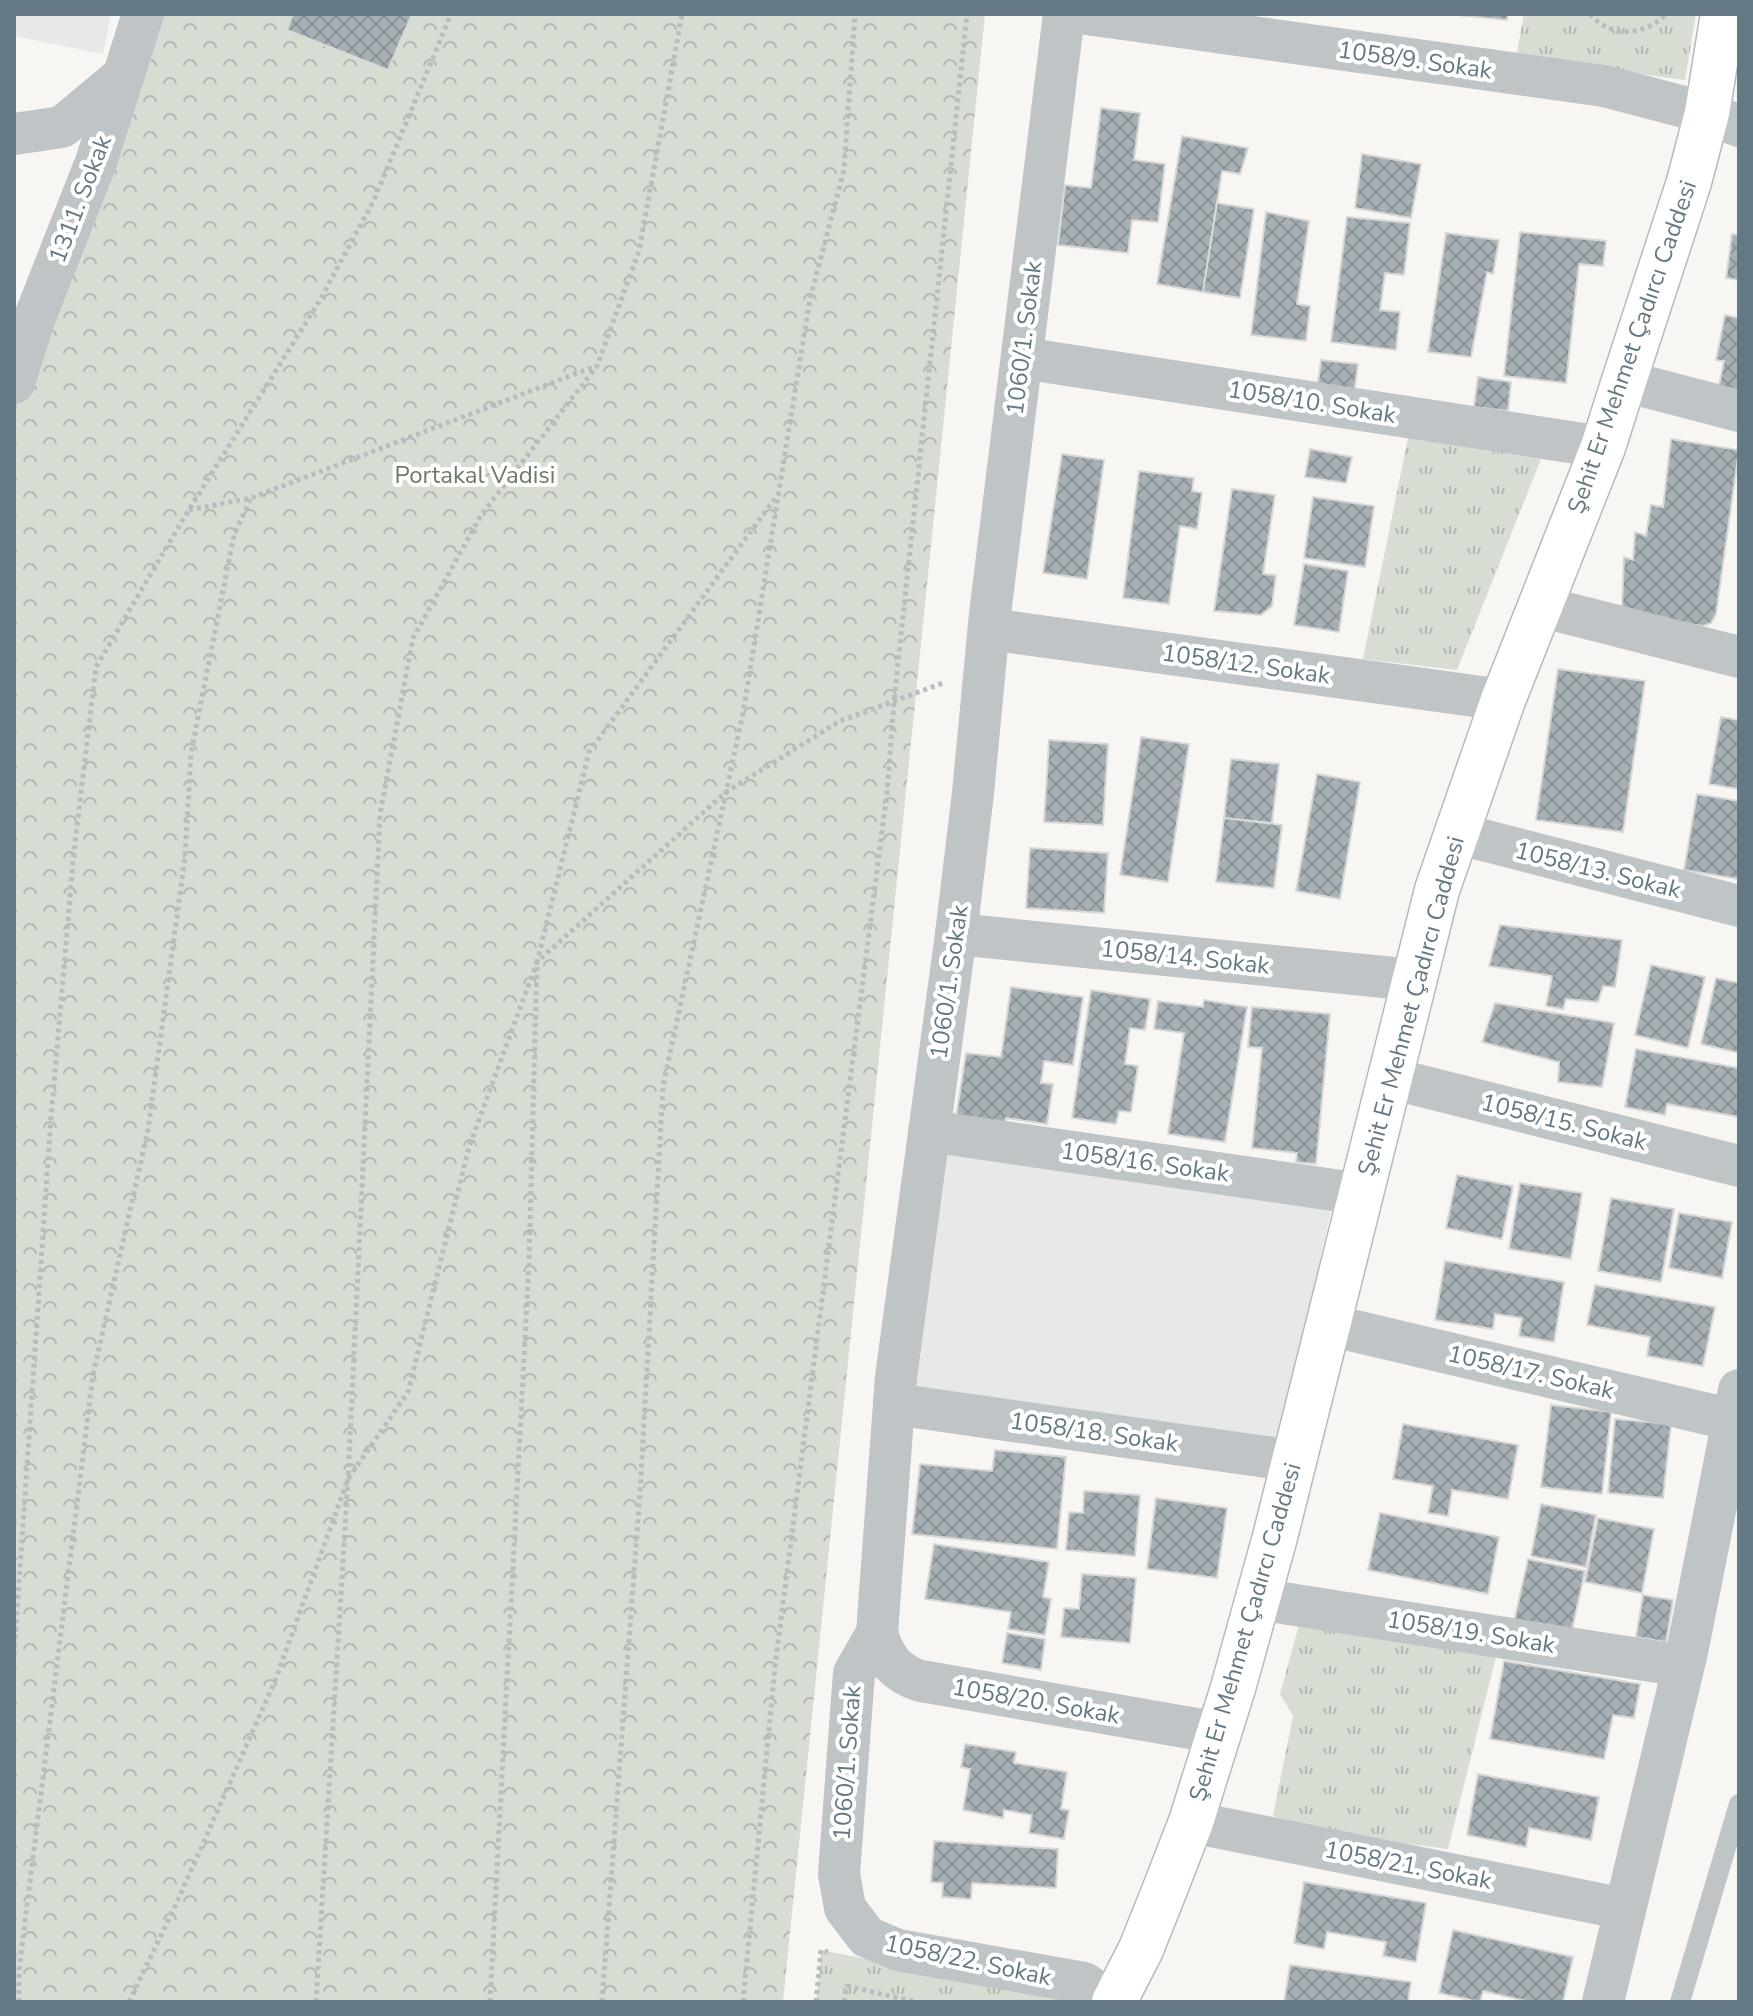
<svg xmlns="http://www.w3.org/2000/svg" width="1753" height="2016" viewBox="0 0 1753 2016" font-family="'Nunito Sans',sans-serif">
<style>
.built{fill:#e7e8e7}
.grass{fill:url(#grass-tufts)}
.forest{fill:url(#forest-crowns)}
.building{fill:url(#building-cross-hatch);stroke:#d8d8d6;stroke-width:2}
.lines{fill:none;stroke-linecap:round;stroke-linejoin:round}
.secondary-casing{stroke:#b4babe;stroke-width:47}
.path{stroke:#b9bdbf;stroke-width:5;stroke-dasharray:4 4;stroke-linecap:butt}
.lane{stroke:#bfc4c7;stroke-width:20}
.street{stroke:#bfc4c7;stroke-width:42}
.secondary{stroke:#fff;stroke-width:44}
.labels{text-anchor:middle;stroke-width:8;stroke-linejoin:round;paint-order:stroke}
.street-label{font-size:24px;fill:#657984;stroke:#fff}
.park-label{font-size:24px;fill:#6b7b64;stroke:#fff}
</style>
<defs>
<pattern id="grass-tufts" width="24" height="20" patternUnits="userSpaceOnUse" patternTransform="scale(2)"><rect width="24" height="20" fill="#d8ddd4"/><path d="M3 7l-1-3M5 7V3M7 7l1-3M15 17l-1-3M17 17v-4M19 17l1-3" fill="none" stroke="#b3b8b2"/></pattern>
<pattern id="forest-crowns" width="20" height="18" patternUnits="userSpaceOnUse" patternTransform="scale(2)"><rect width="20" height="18" fill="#d8ddd4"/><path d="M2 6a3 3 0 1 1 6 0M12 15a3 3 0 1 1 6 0" fill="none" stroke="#b3b8b2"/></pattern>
<pattern id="building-cross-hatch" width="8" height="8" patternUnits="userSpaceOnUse" patternTransform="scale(2)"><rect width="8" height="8" fill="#a6b0b5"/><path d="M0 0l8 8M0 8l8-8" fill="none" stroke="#8b9499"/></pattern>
</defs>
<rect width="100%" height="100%" fill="#f7f6f3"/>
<g class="built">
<path d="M14,14H111L103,54L14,36Z"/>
<path d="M939,1148L1332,1207L1278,1444L914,1388Z"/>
</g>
<g class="grass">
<path d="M1524,14H1696L1685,80L1516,58Z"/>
<path d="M1408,438L1541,459L1457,670L1363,659Z"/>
<path d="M1300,1621L1497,1653L1448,1849L1287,1828L1273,1815L1293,1716L1280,1694Z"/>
<path d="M821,1950L1071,2000L1074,2002H816Z"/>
</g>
<path class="forest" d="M137,14H985L783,2002H14V389Z"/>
<g class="building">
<path d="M293,14H412L388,70L287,30Z"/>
<path d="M1447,14H1508L1507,20Z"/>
<path d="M1101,108L1140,113L1134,160L1165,164L1158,222L1132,220L1128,253L1058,245L1065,185L1091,188Z"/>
<path d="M1182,136L1248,148L1240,174L1222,171L1203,292L1157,284Z"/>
<path d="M1362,154L1421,164L1411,218L1355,208Z"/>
<path d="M1217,203L1254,209L1240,298L1203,292Z"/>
<path d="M1266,212L1309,221L1297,304L1310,306L1306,341L1251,335Z"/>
<path d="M1347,217L1410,223L1404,275L1385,273L1380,310L1400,312L1396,350L1331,342Z"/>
<path d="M1520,232L1606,241L1603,266L1579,264L1566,383L1504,376Z"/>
<path d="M1446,233L1499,240L1493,274L1487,272L1471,357L1428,352Z"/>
<path d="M1732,234L1739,235V280L1726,278Z"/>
<path d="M1725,315L1739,318V405L1716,400L1724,361L1716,360Z"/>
<path d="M1321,360L1358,364L1354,394L1317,389Z"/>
<path d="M1478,377L1511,382L1508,411L1474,407Z"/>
<path d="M1671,439L1739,450L1716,614L1711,623L1703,626L1634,616L1622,606L1624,557L1633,560L1635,532L1646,536L1651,505L1663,507Z"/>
<path d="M1310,449L1352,457L1346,483L1305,477Z"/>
<path d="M1062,454L1104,460L1087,579L1043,573Z"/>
<path d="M1139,471L1194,478L1192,491L1202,493L1197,529L1180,526L1169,604L1123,598Z"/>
<path d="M1232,489L1275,495L1263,574L1276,575L1272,606L1261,615L1214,611Z"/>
<path d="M1313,497L1374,506L1365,567L1304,558Z"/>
<path d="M1304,564L1348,571L1339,632L1294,625Z"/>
<path d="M1558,669L1645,681L1623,832L1536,820Z"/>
<path d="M1721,717L1739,720V789L1709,784Z"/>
<path d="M1141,737L1189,744L1168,882L1120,875Z"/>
<path d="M1049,740L1108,744L1103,825L1044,822Z"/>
<path d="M1231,759L1279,764L1272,823L1224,818Z"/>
<path d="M1317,774L1360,782L1340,899L1296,891Z"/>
<path d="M1697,794L1739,801V879L1684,870Z"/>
<path d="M1224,818L1282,825L1274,888L1216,882Z"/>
<path d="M1030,848L1108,853L1104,913L1026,908Z"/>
<path d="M1500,925L1622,940L1615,987L1603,986L1598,1002L1566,999L1563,1009L1546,1006L1552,976L1489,966Z"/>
<path d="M1651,965L1705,977L1688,1048L1635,1035Z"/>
<path d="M1716,978L1739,983V1053L1701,1044Z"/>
<path d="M1011,987L1083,997L1073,1065L1044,1061L1041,1083L1053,1084L1047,1124L1006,1118L1003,1137L954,1130L966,1053L1001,1057Z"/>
<path d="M1091,990L1150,999L1145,1030L1130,1028L1125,1064L1138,1066L1131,1112L1119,1111L1116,1124L1072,1118Z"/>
<path d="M1204,1000L1247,1007L1225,1142L1168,1134L1184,1033L1154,1029L1158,1001L1203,1007Z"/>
<path d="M1495,1003L1614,1023L1602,1087L1558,1082L1559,1062L1482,1042Z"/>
<path d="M1252,1007L1330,1014L1316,1164L1296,1162L1297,1153L1252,1148L1262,1048L1248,1047Z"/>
<path d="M1636,1049L1739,1068V1117L1667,1104L1665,1115L1625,1107Z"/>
<path d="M1457,1175L1513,1186L1502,1239L1446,1228Z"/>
<path d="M1520,1183L1582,1193L1571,1259L1509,1249Z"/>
<path d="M1611,1198L1674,1209L1661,1282L1598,1271Z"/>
<path d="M1679,1213L1732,1222L1722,1278L1669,1268Z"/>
<path d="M1445,1261L1564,1282L1554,1342L1519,1336L1522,1318L1495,1314L1493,1329L1435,1320Z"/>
<path d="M1595,1285L1715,1307L1703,1366L1647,1356L1650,1337L1587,1325Z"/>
<path d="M1551,1405L1611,1412L1602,1494L1541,1487Z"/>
<path d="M1615,1419L1671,1424L1663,1498L1608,1493Z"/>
<path d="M1403,1424L1518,1445L1508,1499L1452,1490L1448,1516L1428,1513L1433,1486L1393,1479Z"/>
<path d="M995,1450L1066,1457L1057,1549L912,1534L920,1464L992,1471Z"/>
<path d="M1084,1491L1140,1495L1135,1556L1066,1550L1069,1512L1083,1513Z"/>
<path d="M1156,1498L1227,1508L1217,1578L1147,1569Z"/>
<path d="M1541,1504L1596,1515L1586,1567L1531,1556Z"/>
<path d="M1380,1513L1499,1537L1488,1594L1368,1570Z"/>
<path d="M1598,1518L1654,1529L1642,1593L1585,1582Z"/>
<path d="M934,1544L1049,1562L1043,1597L1051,1599L1045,1635L1008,1629L1011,1612L925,1599Z"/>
<path d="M1528,1559L1585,1571L1571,1634L1514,1622Z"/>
<path d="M1082,1574L1136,1578L1130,1643L1061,1637L1064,1608L1079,1609Z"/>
<path d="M1643,1595L1673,1600L1666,1642L1636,1637Z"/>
<path d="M1007,1633L1045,1639L1041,1670L1002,1663Z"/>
<path d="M1504,1661L1640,1684L1634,1718L1613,1715L1604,1759L1490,1739Z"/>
<path d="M965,1744L1016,1752L1014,1763L1067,1772L1061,1809L1069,1810L1064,1839L1029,1833L1032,1815L1004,1810L1003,1818L963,1810L970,1769L961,1767Z"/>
<path d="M1478,1774L1599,1797L1591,1840L1529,1828L1526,1847L1467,1835Z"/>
<path d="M934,1841L1058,1849L1056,1888L972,1883L971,1899L942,1897L943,1883L931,1882Z"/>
<path d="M1304,1882L1426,1903L1416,1962L1383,1956L1386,1942L1327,1932L1324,1949L1294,1943Z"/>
<path d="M1453,1930L1573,1957L1563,2002H1530L1483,1991L1480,2002L1439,1993Z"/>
<path d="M1290,1965L1411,1982L1408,2002H1284Z"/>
</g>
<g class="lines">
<defs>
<path id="secondary" d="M1114,2002L1141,1949L1165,1889L1191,1822L1233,1688L1275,1537L1437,890L1503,700L1603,447L1624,381L1689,182L1707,113L1723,14"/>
</defs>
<use href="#secondary" class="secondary-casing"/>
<g class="path">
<path d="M1590,14C1611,39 1645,36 1666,14"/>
<path d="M189,510L251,498L596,366"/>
<path d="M14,1655L51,1118L74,851L96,667L182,521L320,300L374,200L451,14"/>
<path d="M19,2002V1970L93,1375L148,1130L185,857L191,753L234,535L251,498"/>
<path d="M129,2002L177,1902L275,1681L348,1479L408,1392L469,1147L537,962L726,792L840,721L943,683"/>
<path d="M316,2002L348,1479L380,814L413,638L481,515L597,366L639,251L682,14"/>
<path d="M490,2002L529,1263L537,962L589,752L779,493"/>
<path d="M602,2002L640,1493L663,1086L743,713L810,299L844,170L855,14"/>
<path d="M743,2002L775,1666L887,793L894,701L967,14"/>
<path d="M816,2002L821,1950L828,1952"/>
<path d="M844,2002L847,1986L916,2002"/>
</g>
<path class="lane" d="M1680,2002L1739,1804"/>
<g class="street">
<path d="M1064,14L990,614L973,793L956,934L896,1377L877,1633L854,1673L839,1874L845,1908L867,1937L898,1950L1084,1983L1111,2002"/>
<path d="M1087,14L1604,86L1707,113L1739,126"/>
<path d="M14,134L62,127L123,76"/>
<path d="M1022,358L1603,447"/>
<path d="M1624,381L1739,411"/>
<path d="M14,383L33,322L96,162L143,14"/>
<path d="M1539,606L1739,657"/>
<path d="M989,629L1503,700"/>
<path d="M1457,830L1479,839L1739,906"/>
<path d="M956,934L1414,980"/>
<path d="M1390,1078L1739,1166"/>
<path d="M929,1131L1361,1194"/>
<path d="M1329,1325L1733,1420"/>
<path d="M894,1404L1294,1461"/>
<path d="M1258,1599L1683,1666"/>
<path d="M877,1633C884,1658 896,1674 921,1681L1219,1733"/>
<path d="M1191,1822L1625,1909"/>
<path d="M1603,2002L1687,1652L1739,1390"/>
</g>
<use href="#secondary" class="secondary"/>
</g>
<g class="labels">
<g class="street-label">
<text transform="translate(1415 60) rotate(8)" y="8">1058/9. Sokak</text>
<text transform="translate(80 199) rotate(-69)" y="8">1311. Sokak</text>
<text transform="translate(1024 338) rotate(-83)" y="8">1060/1. Sokak</text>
<text transform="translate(1632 347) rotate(-71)" y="8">Şehit Er Mehmet Çadırcı Caddesi</text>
<text transform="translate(1312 402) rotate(9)" y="8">1058/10. Sokak</text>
<text transform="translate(1246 664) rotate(8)" y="8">1058/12. Sokak</text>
<text transform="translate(1598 870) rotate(14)" y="8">1058/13. Sokak</text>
<text transform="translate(1185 957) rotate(6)" y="8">1058/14. Sokak</text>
<text transform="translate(949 982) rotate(-82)" y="8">1060/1. Sokak</text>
<text transform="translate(1411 1006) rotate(-75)" y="8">Şehit Er Mehmet Çadırcı Caddesi</text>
<text transform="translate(1564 1122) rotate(14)" y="8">1058/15. Sokak</text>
<text transform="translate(1145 1162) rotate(8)" y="8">1058/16. Sokak</text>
<text transform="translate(1531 1372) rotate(13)" y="8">1058/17. Sokak</text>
<text transform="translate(1094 1432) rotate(8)" y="8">1058/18. Sokak</text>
<text transform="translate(1245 1632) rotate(-74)" y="8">Şehit Er Mehmet Çadırcı Caddesi</text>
<text transform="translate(1471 1632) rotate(9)" y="8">1058/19. Sokak</text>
<text transform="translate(1036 1701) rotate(10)" y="8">1058/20. Sokak</text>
<text transform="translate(847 1763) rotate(-86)" y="8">1060/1. Sokak</text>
<text transform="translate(1408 1865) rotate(11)" y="8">1058/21. Sokak</text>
<text transform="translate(968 1960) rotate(12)" y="8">1058/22. Sokak</text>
</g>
<g class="park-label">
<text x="475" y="483">Portakal Vadisi</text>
</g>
</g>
<rect width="1753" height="2016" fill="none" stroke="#657984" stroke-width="32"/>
</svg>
